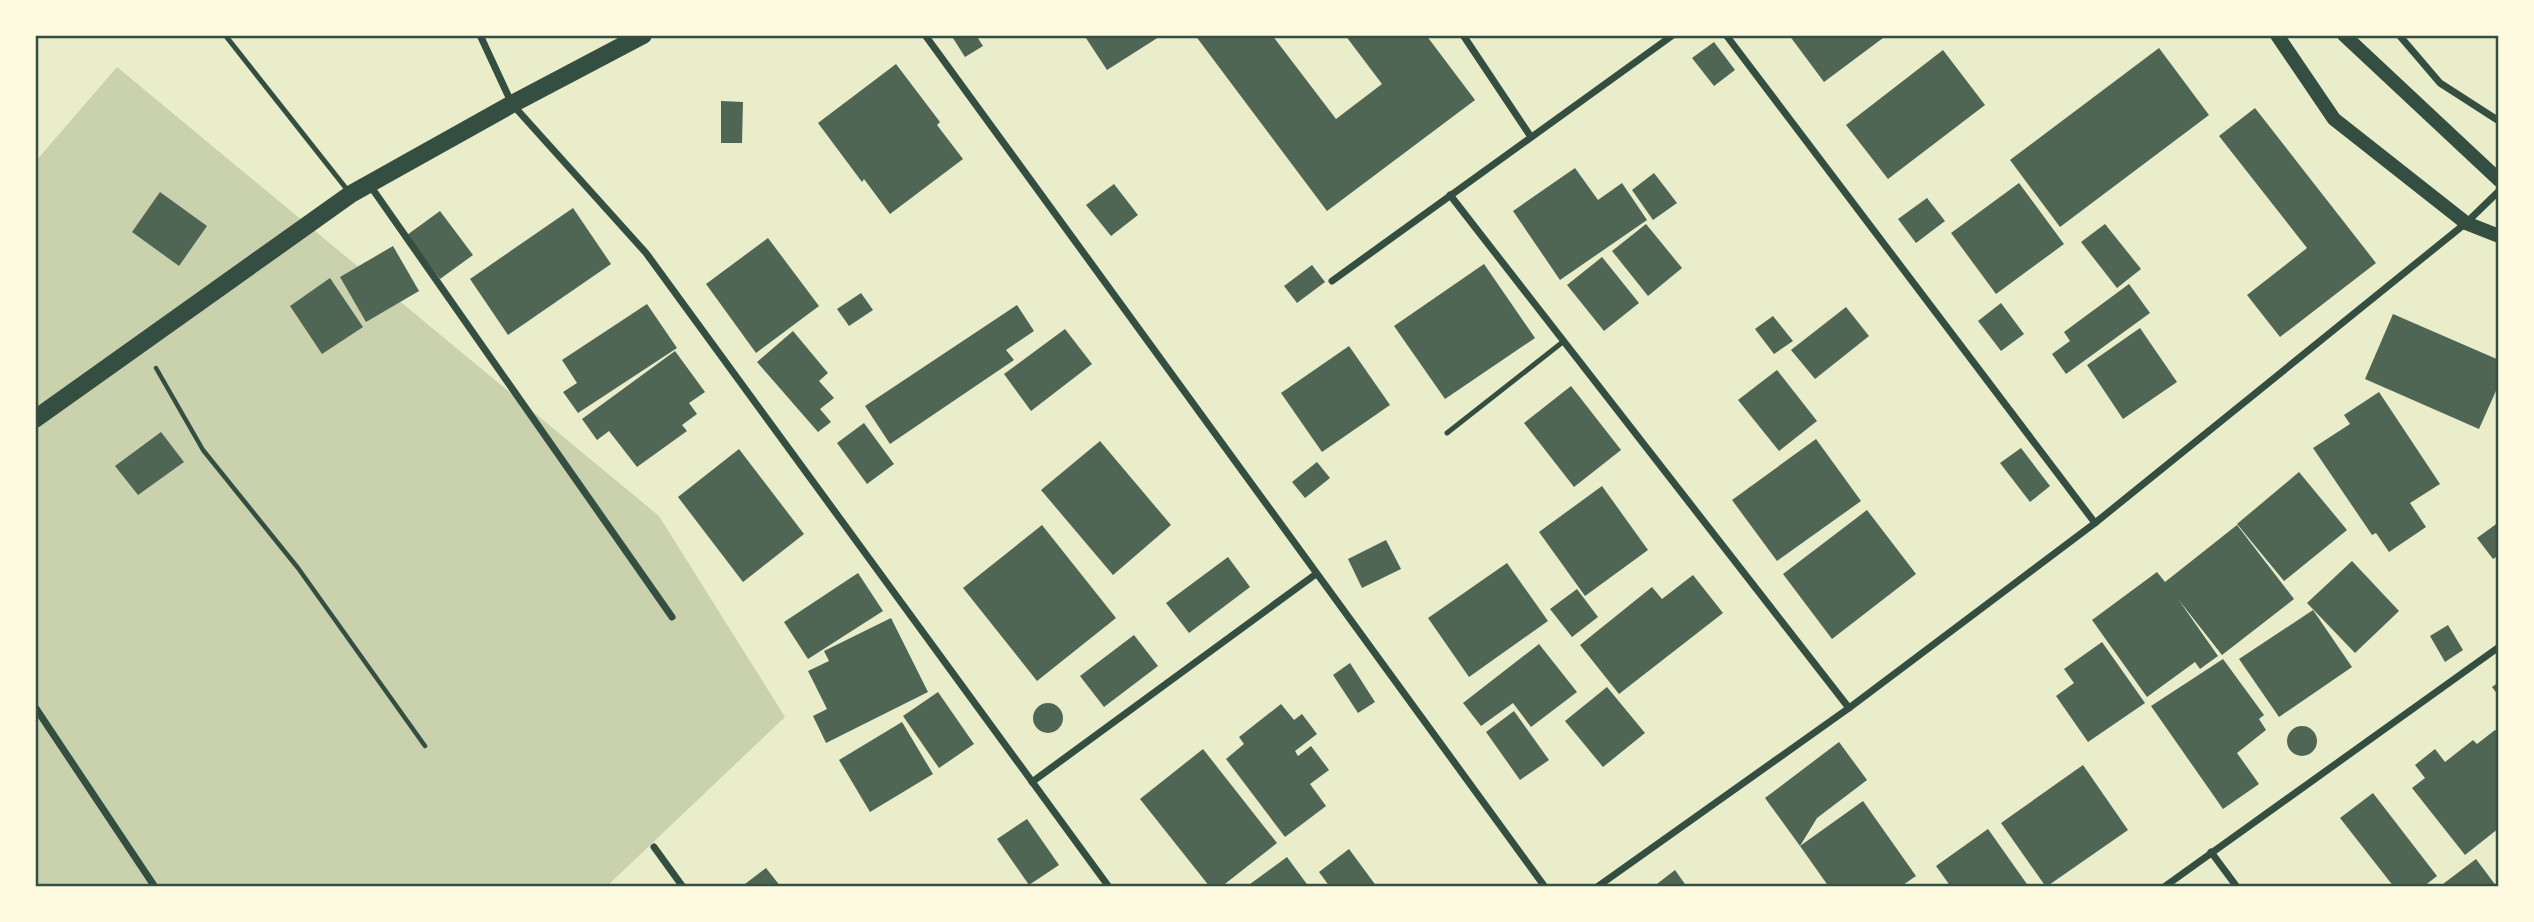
<svg xmlns="http://www.w3.org/2000/svg" width="2534" height="922" viewBox="0 0 2534 922" font-family="'IBM Plex Sans',sans-serif">
<style>
.green{fill:#cad2ad}
.building{fill:#4f6655}
.lines{fill:none;stroke-linecap:round;stroke-linejoin:round}
.path{stroke:#344e41;stroke-width:4.5}
.service{stroke:#344e41;stroke-width:5}
.minor{stroke:#344e41;stroke-width:7}
.secondary{stroke:#344e41;stroke-width:14}
.primary{stroke:#344e41;stroke-width:18}
.neatline{fill:none;stroke:#344e41;stroke-width:2.5}
</style>
<rect width="100%" height="100%" fill="#e9edc9"/>
<path class="green" d="M117,67L659,516L785,717L606,887H35V162Z"/>
<g class="building">
<path d="M951,35H976L983,46L965,57Z"/>
<path d="M1084,35H1162L1107,70Z"/>
<path d="M1195,35H1272L1336,119L1382,84L1345,35H1426L1475,100L1327,211Z"/>
<path d="M1789,35H1887L1824,82Z"/>
<path d="M1714,42L1735,70L1714,86L1692,58Z"/>
<path d="M2159,48L2209,115L2060,227L2010,160Z"/>
<path d="M1943,50L1985,105L1888,179L1846,125Z"/>
<path d="M896,64L940,122L937,125L963,159L890,214L864,179L862,182L818,123Z"/>
<path d="M721,101L743,102L742,143H721Z"/>
<path d="M2255,108L2376,263L2280,337L2247,295L2307,248L2219,136Z"/>
<path d="M1575,168L1598,200L1622,183L1647,220L1560,280L1513,211Z"/>
<path d="M1654,173L1677,203L1653,220L1632,190Z"/>
<path d="M2019,183L2064,244L1996,294L1951,233Z"/>
<path d="M1114,184L1138,215L1111,236L1086,205Z"/>
<path d="M160,192L207,226L179,266L132,232Z"/>
<path d="M1927,198L1945,221L1916,243L1898,219Z"/>
<path d="M573,208L611,264L508,335L470,279Z"/>
<path d="M440,211L473,255L440,279L407,235Z"/>
<path d="M1646,224L1682,268L1648,296L1612,251Z"/>
<path d="M2105,224L2141,269L2117,288L2081,242Z"/>
<path d="M768,238L819,306L756,353L706,284Z"/>
<path d="M393,246L419,291L366,322L340,277Z"/>
<path d="M1602,257L1639,303L1604,331L1567,285Z"/>
<path d="M1484,264L1535,338L1445,399L1394,326Z"/>
<path d="M1312,265L1325,282L1297,303L1284,286Z"/>
<path d="M330,278L363,327L322,354L290,306Z"/>
<path d="M2129,284L2150,313L2066,374L2052,354L2070,341L2064,332Z"/>
<path d="M861,293L873,310L849,326L837,309Z"/>
<path d="M2001,303L2024,334L2001,351L1978,321Z"/>
<path d="M647,304L677,348L578,413L563,392L577,383L562,360Z"/>
<path d="M1017,305L1034,331L1006,350L1014,360L890,444L865,406Z"/>
<path d="M1846,307L1869,336L1815,379L1791,350Z"/>
<path d="M2393,314L2499,360V384L2479,429L2365,379Z"/>
<path d="M1773,316L1793,341L1774,354L1755,329Z"/>
<path d="M2140,328L2177,382L2123,419L2087,365Z"/>
<path d="M1065,329L1092,364L1031,411L1004,374Z"/>
<path d="M793,331L828,373L819,381L834,398L820,409L831,422L818,432L757,362Z"/>
<path d="M1349,346L1390,405L1322,452L1281,393Z"/>
<path d="M675,351L705,392L689,403L697,414L682,425L687,431L637,467L609,431L597,440L582,419Z"/>
<path d="M1777,370L1817,421L1779,451L1738,400Z"/>
<path d="M1571,386L1621,450L1574,487L1524,423Z"/>
<path d="M2379,392L2440,484L2410,503L2426,527L2389,552L2376,533L2372,535L2313,448L2350,424L2344,415Z"/>
<path d="M864,423L894,464L867,484L837,443Z"/>
<path d="M161,432L184,462L138,495L115,466Z"/>
<path d="M1816,439L1861,501L1777,561L1732,500Z"/>
<path d="M1100,441L1171,525L1113,575L1041,490Z"/>
<path d="M2021,448L2050,486L2030,502L2000,463Z"/>
<path d="M739,449L804,534L743,582L678,497Z"/>
<path d="M1317,462L1330,478L1305,498L1292,482Z"/>
<path d="M2299,472L2347,530L2284,581L2237,524Z"/>
<path d="M1602,486L1648,550L1585,596L1539,532Z"/>
<path d="M1867,510L1916,574L1832,639L1783,574Z"/>
<path d="M2499,522V555L2493,559L2477,538Z"/>
<path d="M1042,525L1116,618L1037,681L963,588Z"/>
<path d="M2237,525L2294,599L2222,655L2178,599L2218,656L2200,669L2195,662L2147,697L2092,620L2157,572L2165,582Z"/>
<path d="M1386,540L1401,569L1362,588L1348,559Z"/>
<path d="M1228,557L1250,587L1189,633L1166,603Z"/>
<path d="M2352,561L2399,611L2355,653L2307,603Z"/>
<path d="M1507,563L1548,621L1469,677L1428,618Z"/>
<path d="M858,573L883,611L808,659L784,622Z"/>
<path d="M1693,575L1723,613L1619,694L1580,645L1652,587L1662,599Z"/>
<path d="M1577,589L1598,617L1572,637L1550,609Z"/>
<path d="M2313,610L2352,667L2279,717L2239,659Z"/>
<path d="M891,618L928,692L826,743L813,716L827,709L808,671L829,661L824,651Z"/>
<path d="M2448,625L2463,650L2445,662L2430,636Z"/>
<path d="M1134,635L1158,666L1104,707L1080,676Z"/>
<path d="M2102,642L2145,703L2088,742L2056,696L2074,683L2064,669Z"/>
<path d="M1539,644L1577,692L1531,727L1513,703L1481,726L1463,703Z"/>
<path d="M2223,659L2264,715L2259,719L2266,730L2237,753L2259,784L2223,809L2151,706Z"/>
<path d="M1350,663L1375,702L1358,713L1333,675Z"/>
<path d="M2499,682V696L2492,687Z"/>
<path d="M1607,687L1645,733L1603,767L1565,721Z"/>
<path d="M938,692L974,744L939,768L903,716Z"/>
<circle cx="1048" cy="718" r="15"/>
<path d="M1281,704L1294,720L1302,714L1317,734L1295,751L1298,756L1311,746L1329,770L1310,784L1326,806L1285,837L1226,759L1244,744L1239,737Z"/>
<path d="M1514,711L1549,760L1520,780L1486,732Z"/>
<path d="M902,722L933,774L870,812L839,760Z"/>
<circle cx="2302" cy="741" r="15"/>
<path d="M2495,730L2499,734V828L2465,855L2412,788L2425,778L2415,765L2435,749L2445,762L2473,740L2477,744Z"/>
<path d="M1839,742L1867,780L1817,818L1800,846L1765,798Z"/>
<path d="M1203,749L1277,843L1221,887H1210L1140,799Z"/>
<path d="M2083,765L2128,830L2046,887L2001,823Z"/>
<path d="M2373,793L2437,876L2423,887H2394L2340,818Z"/>
<path d="M1863,801L1916,876L1900,887H1829L1800,846Z"/>
<path d="M1027,819L1059,865L1029,885L997,839Z"/>
<path d="M1988,829L2029,887H1951L1936,866Z"/>
<path d="M1349,849L1377,887H1330L1319,872Z"/>
<path d="M1287,857L1309,887H1246Z"/>
<path d="M2476,859L2497,887H2439Z"/>
<path d="M766,868L781,887H741Z"/>
<path d="M1675,870L1687,887H1653Z"/>
</g>
<g class="lines">
<path class="path" d="M156,368L203,450L298,568L425,746"/>
<g class="service">
<path d="M225,35L349,192"/>
<path d="M1447,433L1564,341"/>
</g>
<g class="minor">
<path d="M480,35L512,104L646,253L1109,887"/>
<path d="M925,35L1545,887"/>
<path d="M1463,35L1531,137"/>
<path d="M1726,35L2095,523"/>
<path d="M2399,35L2440,83L2499,121"/>
<path d="M369,184L672,617"/>
<path d="M1450,195L1849,708"/>
<path d="M1332,281L1673,35"/>
<path d="M35,707L155,887"/>
<path d="M1032,782L1316,574"/>
<path d="M654,847L683,887"/>
<path d="M2211,852L2237,887"/>
<path d="M1597,887L1849,708L2095,523L2466,223L2499,191"/>
<path d="M2164,887L2499,647"/>
</g>
<g class="secondary">
<path d="M2277,35L2334,119L2466,223L2499,236"/>
<path d="M2344,35L2499,180"/>
</g>
<path class="primary" d="M35,419L351,194L512,104L643,35"/>
</g>
<rect width="2534" height="922" fill="none" stroke="#fefae0" stroke-width="74"/>
<rect x="37" y="37" width="2460" height="848" class="neatline"/>
</svg>
